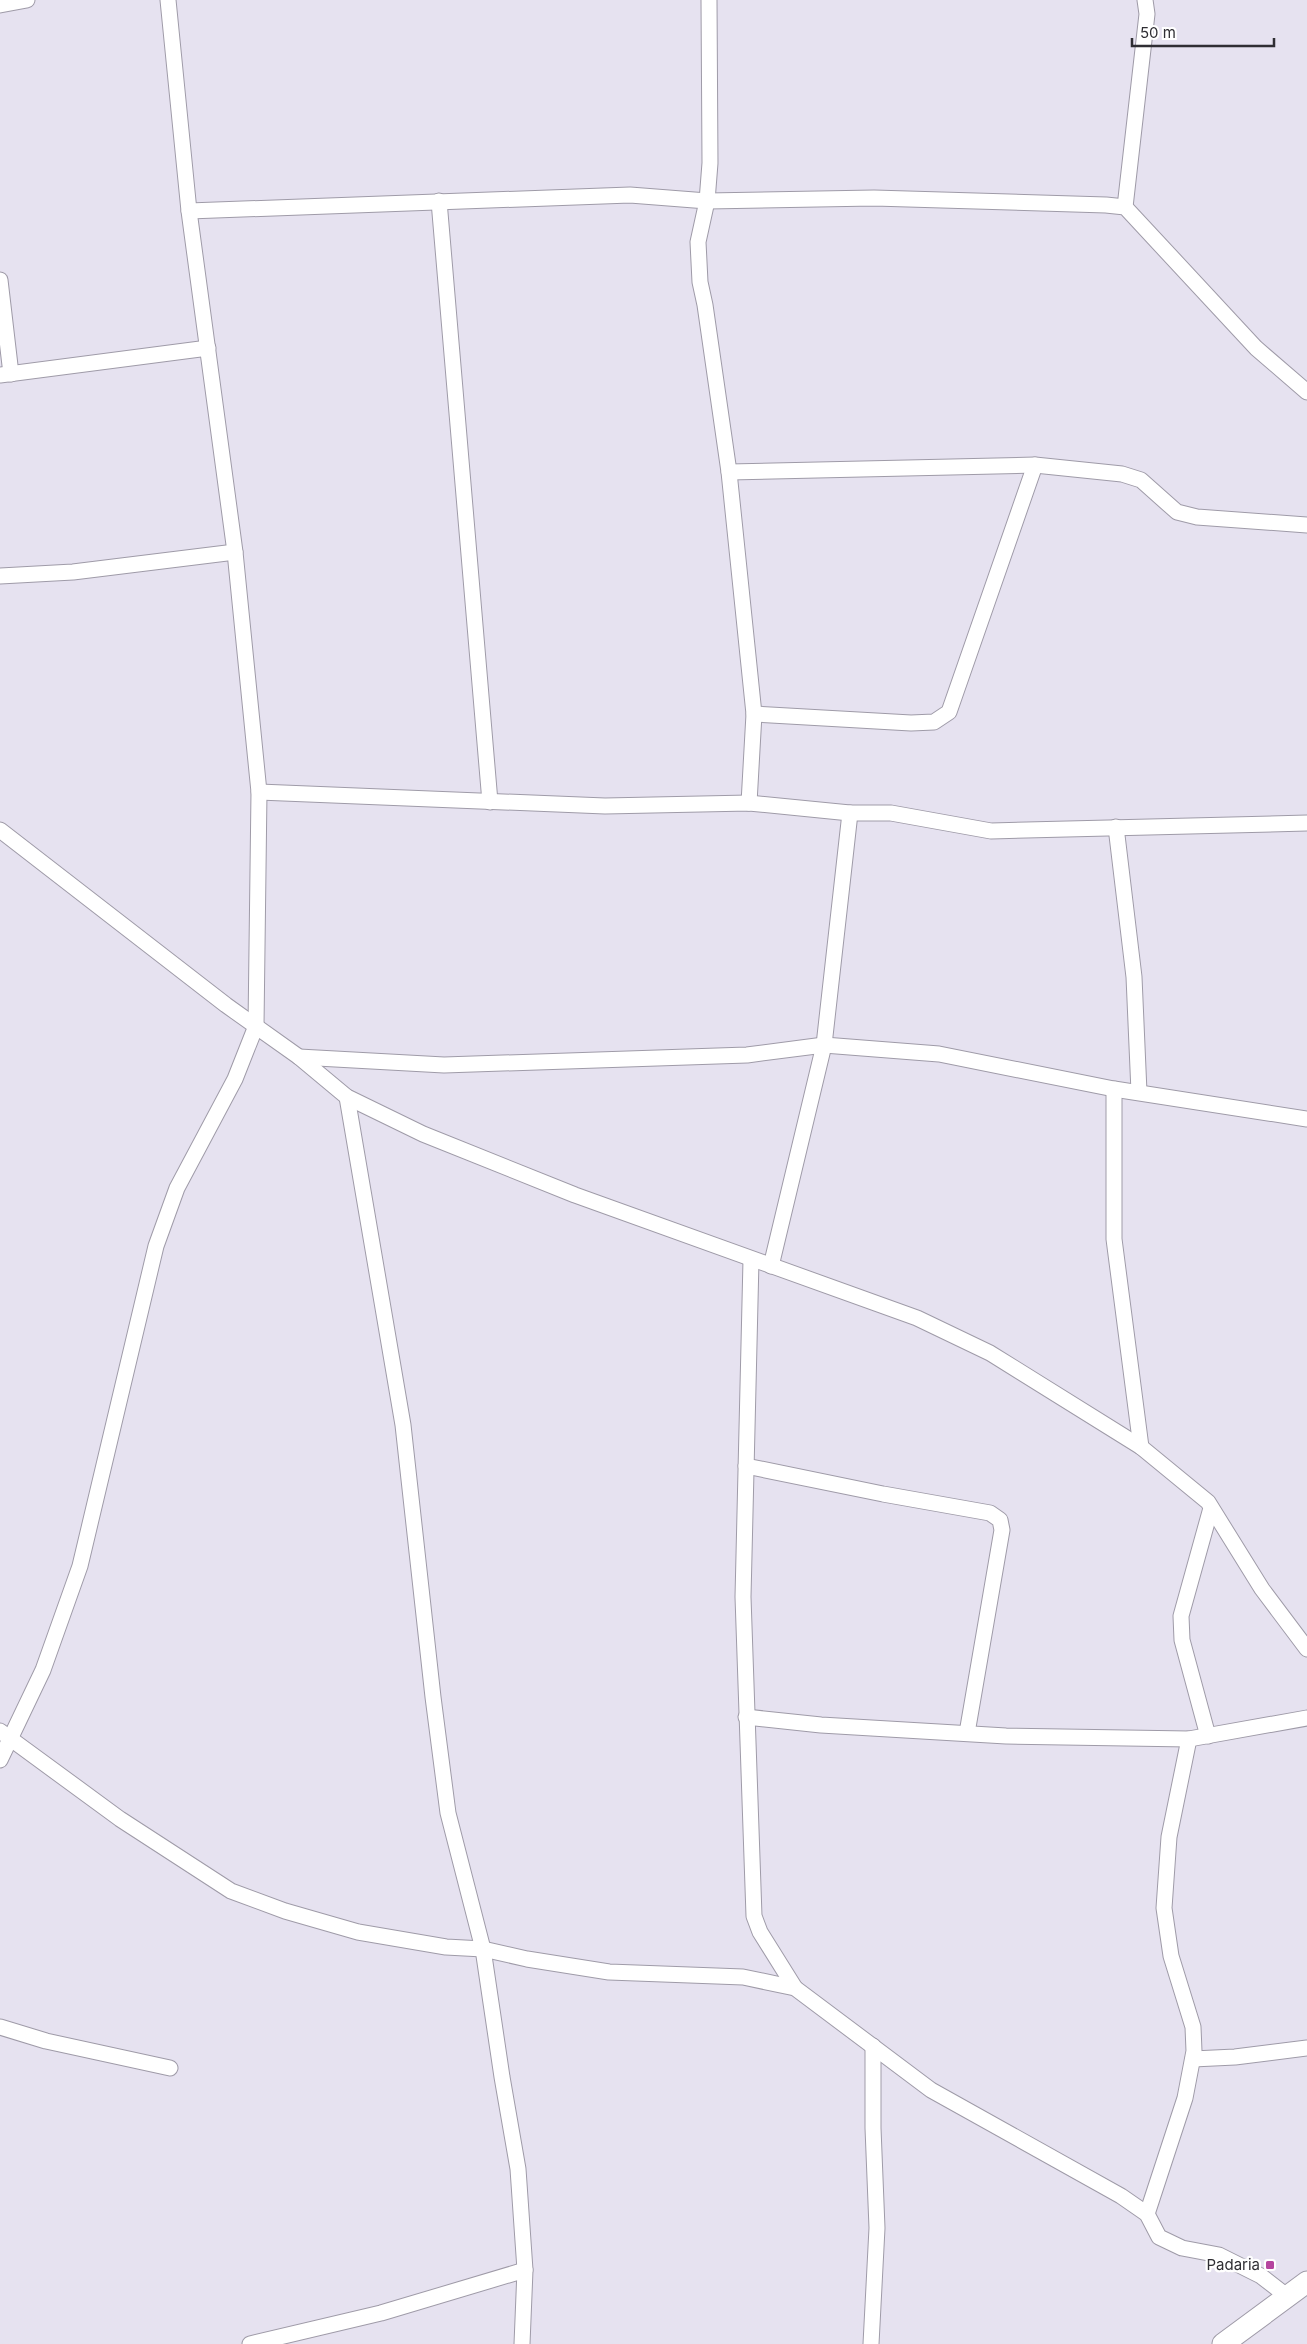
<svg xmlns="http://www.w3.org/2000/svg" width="1307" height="2344" viewBox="0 0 1307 2344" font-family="Inter,sans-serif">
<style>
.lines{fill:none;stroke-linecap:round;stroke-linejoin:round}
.street-casing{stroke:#9f9ba8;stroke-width:17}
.secondary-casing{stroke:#9f9ba8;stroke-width:23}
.street{stroke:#fff;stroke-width:15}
.secondary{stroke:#fff;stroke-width:21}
.poi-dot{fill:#b5449f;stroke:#fff;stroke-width:2}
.labels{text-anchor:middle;stroke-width:4.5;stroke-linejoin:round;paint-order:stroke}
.poi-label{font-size:15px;fill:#2f2e33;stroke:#fff;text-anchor:end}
</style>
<rect width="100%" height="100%" fill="#e6e2f0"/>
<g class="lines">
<defs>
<g id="street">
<path d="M709,0L710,163L707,201L698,242L700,282L705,305L729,472L754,714L749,803"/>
<path d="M0,5L27,0"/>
<path d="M439,201L490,802"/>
<path d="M1125,207L1147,14L1145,0"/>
<path d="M189,211L630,195L707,201L874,198L1106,205L1125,207L1256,348L1307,392"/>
<path d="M0,280L11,374"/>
<path d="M0,375L208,348"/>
<path d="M729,472L1035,465L1122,474L1141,480L1177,512L1197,517L1307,525"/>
<path d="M0,576L73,572L235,552"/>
<path d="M754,714L911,723L934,722L949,712L1035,465"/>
<path d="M259,792L605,806L749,803L850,813H891L991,831L1307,823"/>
<path d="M1116,827L1134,977L1139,1092"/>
<path d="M0,830L226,1005L299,1057L347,1097L423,1134L575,1195L917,1318L990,1353L1141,1447L1208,1502L1262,1589L1307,1649"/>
<path d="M299,1057L444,1065L747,1055L824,1045L939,1054L1114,1089L1307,1119"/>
<path d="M1114,1089V1239L1141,1447"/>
<path d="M347,1097L403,1425L433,1697L448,1813L483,1949L502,2077L518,2169L525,2270L522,2344"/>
<path d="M751,1260L743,1597L754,1916L760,1932L795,1988"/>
<path d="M771,1266L824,1045L850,813"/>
<path d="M746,1466L883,1494L990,1513L1000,1520L1002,1530L967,1733"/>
<path d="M746,1717L821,1725L1006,1736L1189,1739L1307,1718"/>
<path d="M0,1731L120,1819L231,1891L285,1911L358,1932L446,1947L483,1949L527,1959L609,1972L743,1977L795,1988L931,2090L1121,2196L1147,2214L1159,2237L1182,2248L1219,2255L1261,2276L1288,2297"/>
<path d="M1208,1736L1182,1640L1181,1616L1211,1508"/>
<path d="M0,1760L43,1670L80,1566L156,1246L177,1188L235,1079L256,1026L259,792L235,552L189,211L168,0"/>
<path d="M0,2027L46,2041L170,2068"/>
<path d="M1193,2059L1235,2057L1307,2048"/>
<path d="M1147,2214L1185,2098L1194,2051L1193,2027L1171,1956L1164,1908L1169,1837L1189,1739"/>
<path d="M250,2344L381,2313L525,2270"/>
<path d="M871,2344L877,2228L873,2128V2046"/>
</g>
<path id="secondary" d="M1223,2344L1307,2282"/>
</defs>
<use href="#street" class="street-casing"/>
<use href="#secondary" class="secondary-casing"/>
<use href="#street" class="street"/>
<use href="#secondary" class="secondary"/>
</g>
<rect class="poi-dot" x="1265" y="2260" width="10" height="10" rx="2.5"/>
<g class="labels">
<g class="poi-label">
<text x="1260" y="2270">Padaria</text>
</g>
</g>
<path d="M1132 38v8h142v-8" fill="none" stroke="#2f2e33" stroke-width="2.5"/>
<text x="1140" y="38" font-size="15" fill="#2f2e33" stroke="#ffffff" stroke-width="4" paint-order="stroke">50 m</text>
</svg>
